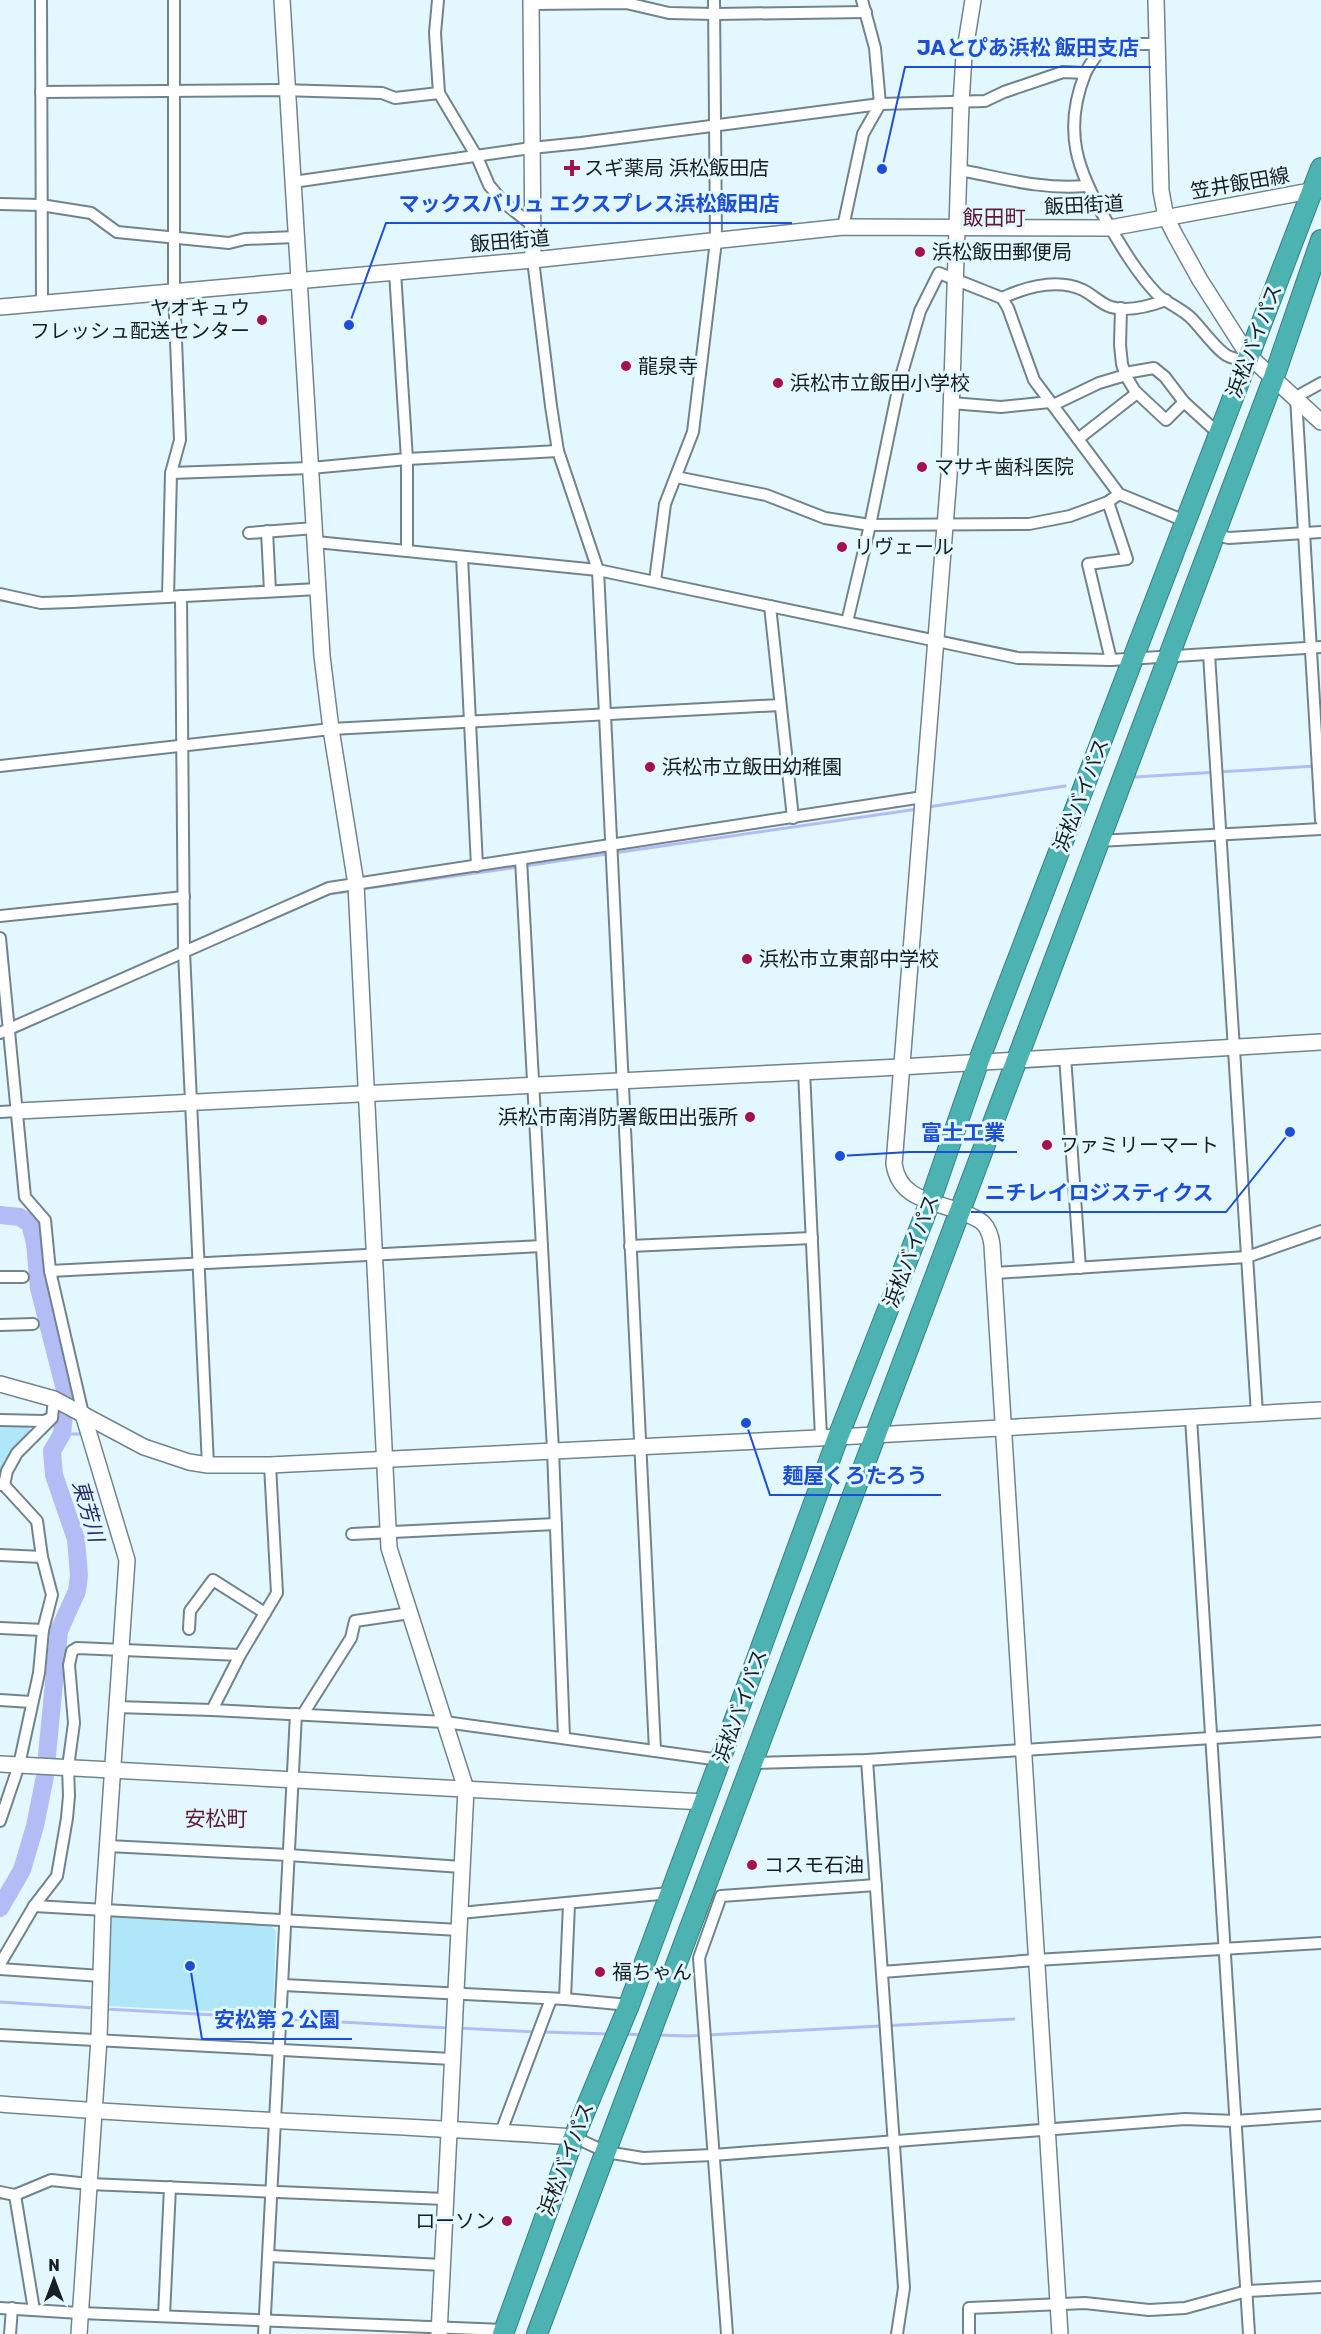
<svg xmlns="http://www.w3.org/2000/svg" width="1321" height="2334" viewBox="0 0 1321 2334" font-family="Rubik,'Noto Sans JP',sans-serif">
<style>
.green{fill:#b0e6fa}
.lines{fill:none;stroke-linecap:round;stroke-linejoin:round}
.stream{stroke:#b4bcf5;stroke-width:3}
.river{stroke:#b4bcf5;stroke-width:18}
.street-casing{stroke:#72848b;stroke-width:14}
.secondary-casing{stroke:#72848b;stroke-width:18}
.highway-casing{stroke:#3a7f80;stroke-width:22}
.street{stroke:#fff;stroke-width:10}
.secondary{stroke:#fff;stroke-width:15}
.highway{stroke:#4cb3b2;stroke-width:20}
.poi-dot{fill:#a41151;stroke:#e3f7ff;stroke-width:2}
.labels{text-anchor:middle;stroke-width:6;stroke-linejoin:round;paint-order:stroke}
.poi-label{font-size:20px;fill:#181f22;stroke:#e3f7ff;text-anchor:start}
.street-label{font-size:20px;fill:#181f22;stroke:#e3f7ff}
.neighbourhood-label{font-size:21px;fill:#5c1931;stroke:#e3f7ff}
.water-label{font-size:21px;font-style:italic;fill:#2a2a6c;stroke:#e3f7ff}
.leader{fill:none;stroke:#1d4ed8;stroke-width:2}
.callout-dot{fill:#1d4ed8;stroke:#e3f7ff;stroke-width:2}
.callout-label{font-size:21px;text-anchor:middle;font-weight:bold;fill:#1d4ed8;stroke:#e3f7ff;stroke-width:6;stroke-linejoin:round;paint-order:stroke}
</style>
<rect width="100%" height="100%" fill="#e3f7ff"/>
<g class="green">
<path d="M0,1425L28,1426L31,1432C16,1447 5,1460 0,1481Z"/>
<path d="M112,1917L272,1926L276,1932L273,2014L107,2006L108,1921Z"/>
</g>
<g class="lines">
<g class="stream">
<path d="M1135,777L1316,766"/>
<path d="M928,807L1065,786"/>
<path d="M524,866L918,809"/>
<path d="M361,889L518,867"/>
<path d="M276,917L328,894L351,891"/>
<path d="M12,1033L91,998"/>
<path d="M62,1434H82"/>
<path d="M0,2002L95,2008"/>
<path d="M105,2009L449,2028"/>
<path d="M458,2028L536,2032"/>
<path d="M542,2032L611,2034"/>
<path d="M626,2034L644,2035"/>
<path d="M656,2035L689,2036L1014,2019"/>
</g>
<path class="river" d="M0,1215L20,1217L30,1224L35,1243L39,1288L66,1394L62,1434L52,1451L54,1475L76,1539L79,1575L77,1591L59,1631L45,1776L35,1826L22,1870L0,1908"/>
<defs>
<g id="street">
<path d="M41,0L42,303"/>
<path d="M438,0L435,33L439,93L477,157L489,185L503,202L532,225"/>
<path d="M531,4L626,3L669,13L715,14L866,12"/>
<path d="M1157,44H1105C1098,53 1089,64 1085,74C1062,132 1078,172 1107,222C1121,246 1137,273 1156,293C1163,301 1180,308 1190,317C1200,326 1217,351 1228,356C1233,359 1240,359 1246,360"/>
<path d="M41,92L281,90L382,93L395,98L439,93"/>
<path d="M960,170C1002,178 1043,190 1086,186"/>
<path d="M293,182L531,148L581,143L880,104L985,101L1004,92L1063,72L1085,73"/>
<path d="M0,204L41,205L91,213L117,232L229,243L245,239L295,237"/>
<path d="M843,227L863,134L880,104L875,48L862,0"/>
<path d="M533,260L551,406L558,451L598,570L655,1750"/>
<path d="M395,272L407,459V551"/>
<path d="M1002,298C1026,287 1057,278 1083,290C1093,295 1101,304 1111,307C1128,312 1150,306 1166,300"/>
<path d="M1121,308L1120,345L1122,364L1126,376L1135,391L1166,420L1184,402"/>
<path d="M1125,373L1154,368L1165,377L1184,402L1218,433"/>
<path d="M1321,383L1296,397L1321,820"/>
<path d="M951,403L1001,407L1050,402"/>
<path d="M1053,405L1099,383L1126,375"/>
<path d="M1078,439L1137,393"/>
<path d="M171,473L311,468L407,459L558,451"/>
<path d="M676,477L766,495L825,518L870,525L1029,524L1070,516L1108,502L1119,494"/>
<path d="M1108,502L1127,559L1088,564L1111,660"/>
<path d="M267,531L270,591"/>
<path d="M249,533L315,528"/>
<path d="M1214,535L1229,538L1321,532"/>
<path d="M316,542L598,570L1018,658L1111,660L1321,647"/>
<path d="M462,557L477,866"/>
<path d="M655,581L665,504L693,432L716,241L714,0"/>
<path d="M0,594L41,603L72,602L318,589"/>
<path d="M181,596L184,952L208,1465"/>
<path d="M168,597L171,473L180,440L174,291V0"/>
<path d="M770,606L793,818"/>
<path d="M847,622L870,525L900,380L920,311L939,273L1002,298L1008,308L1034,380L1119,494L1185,521"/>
<path d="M1209,654L1257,1414"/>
<path d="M0,766L331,729L780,705"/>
<path d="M1098,841L1321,829"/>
<path d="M521,859L553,1450L564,1737"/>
<path d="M0,916L184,897"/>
<path d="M0,938L25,1197L45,1220L50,1271L83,1414"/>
<path d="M0,1033L329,888L923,797"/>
<path d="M1065,1056L1080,1268"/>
<path d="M804,1071L821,1437"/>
<path d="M0,1112L18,1111"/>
<path d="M630,1246L812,1238"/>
<path d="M50,1271L542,1246"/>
<path d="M995,1273L1247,1257L1321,1231"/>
<path d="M0,1277H23"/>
<path d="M0,1325L33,1324"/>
<path d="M1191,1418L1249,2334"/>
<path d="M0,1420L44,1421L51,1418"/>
<path d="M0,1485H4L37,1521L42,1557L52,1595L43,1630L39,1673L19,1765L0,1821"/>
<path d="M4,1485L7,1471L17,1453L52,1418L54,1399"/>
<path d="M352,1534L556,1524"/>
<path d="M0,1555L42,1557"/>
<path d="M0,1628L43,1630"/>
<path d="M189,1629L190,1611L213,1580L265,1613"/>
<path d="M0,1700L31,1702"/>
<path d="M116,1707L212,1710L445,1722L720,1760"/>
<path d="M212,1710L240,1655L277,1593L270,1465"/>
<path d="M303,1714L351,1638L355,1621L410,1613"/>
<path d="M867,1760L904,2288L897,2334"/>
<path d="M751,1763L867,1760L1321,1731"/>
<path d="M108,1846L288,1855L462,1867"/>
<path d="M34,1906L459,1930"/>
<path d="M460,1913L670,1893"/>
<path d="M0,1964L34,1906L57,1876L67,1818L69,1796L68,1767L74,1723L69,1665L72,1651L77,1648L240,1655"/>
<path d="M0,1969L101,1976"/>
<path d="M882,1972L1036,1960L1321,1943"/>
<path d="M283,1985L565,1999L629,2005"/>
<path d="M565,1999L569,1904"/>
<path d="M0,2035L452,2059"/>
<path d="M501,2132L551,1999"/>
<path d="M574,2137L606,2152L643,2158L713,2155L1185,2119L1235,2121L1321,2115"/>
<path d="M0,2192L15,2195L51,2180L89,2184L445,2199"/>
<path d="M15,2195L34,2310"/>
<path d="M270,2256L442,2265"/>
<path d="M0,2308L80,2313L504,2330"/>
<path d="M164,2316L170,2187"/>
<path d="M10,2334L12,2308"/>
<path d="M264,2334L296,1714"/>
<path d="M727,2334L699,1958L721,1896L876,1885"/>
<path d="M969,2334V2308L1085,2303L1149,2310L1185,2308L1247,2291L1321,2287"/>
</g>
<g id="secondary">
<path d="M282,0L322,656L331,729L356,884L389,1548L466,1789L439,2334"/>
<path d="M531,0L533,260"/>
<path d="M973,0L964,56L961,103L949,476L894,1164C900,1204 942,1201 971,1216C975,1218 980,1220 983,1223C989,1229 991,1237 992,1245L1060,2334"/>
<path d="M1156,0L1161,191L1166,217L1175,235L1200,280L1248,355L1321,422"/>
<path d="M0,307L533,260L843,227L1110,228L1321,189"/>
<path d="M18,1111L900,1067L1321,1042"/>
<path d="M0,1384L54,1399L144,1447L189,1462L208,1465H270L838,1437L1321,1410"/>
<path d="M0,1764L704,1802"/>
<path d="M0,2104C191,2119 383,2124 574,2137"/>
<path d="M79,2334L99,2039L103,1911L127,1560L83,1414"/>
</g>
<g id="highway">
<path d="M503,2334L574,2137L629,2005L720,1760L838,1437L930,1202L978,1063L1321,168"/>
<path d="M537,2334L1274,377L1321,240"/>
</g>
</defs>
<use href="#street" class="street-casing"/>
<use href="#secondary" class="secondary-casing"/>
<use href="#highway" class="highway-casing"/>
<use href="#street" class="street"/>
<use href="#secondary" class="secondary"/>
<use href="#highway" class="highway"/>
</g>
<g class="poi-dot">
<path d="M569 159h6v6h6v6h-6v6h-6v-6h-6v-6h6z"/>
<circle cx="920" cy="252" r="6"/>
<circle cx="262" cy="320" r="6"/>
<circle cx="626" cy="366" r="6"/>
<circle cx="778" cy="383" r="6"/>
<circle cx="922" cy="467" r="6"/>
<circle cx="842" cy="547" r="6"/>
<circle cx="650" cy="767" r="6"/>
<circle cx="747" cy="959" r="6"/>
<circle cx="750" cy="1117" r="6"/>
<circle cx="1047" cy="1145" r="6"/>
<circle cx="752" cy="1865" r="6"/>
<circle cx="600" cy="1972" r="6"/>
<circle cx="507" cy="2221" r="6"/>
</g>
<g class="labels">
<g class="poi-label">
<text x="584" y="175">スギ薬局 浜松飯田店</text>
<text x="932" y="259">浜松飯田郵便局</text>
<text x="250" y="315" text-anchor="end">ヤオキュウ<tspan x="250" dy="23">フレッシュ配送センター</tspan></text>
<text x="638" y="373">龍泉寺</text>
<text x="790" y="390">浜松市立飯田小学校</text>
<text x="934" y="474">マサキ歯科医院</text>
<text x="854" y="554">リヴェール</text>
<text x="662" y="774">浜松市立飯田幼稚園</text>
<text x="759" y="966">浜松市立東部中学校</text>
<text x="738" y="1124" text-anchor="end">浜松市南消防署飯田出張所</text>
<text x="1059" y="1152">ファミリーマート</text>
<text x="764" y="1872">コスモ石油</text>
<text x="612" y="1979">福ちゃん</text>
<text x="495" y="2228" text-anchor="end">ローソン</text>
</g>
<g class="street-label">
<text transform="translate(1240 183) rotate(-10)" y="7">笠井飯田線</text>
<text transform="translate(1084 205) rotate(-3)" y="7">飯田街道</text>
<text transform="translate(510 241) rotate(-5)" y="7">飯田街道</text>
<text transform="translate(1254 341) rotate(-69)" y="7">浜松バイパス</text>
<text transform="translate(1081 795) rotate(-69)" y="7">浜松バイパス</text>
<text transform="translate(911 1251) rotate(-69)" y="7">浜松バイパス</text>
<text transform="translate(740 1706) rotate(-70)" y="7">浜松バイパス</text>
<text transform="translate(566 2159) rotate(-69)" y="7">浜松バイパス</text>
</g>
<g class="neighbourhood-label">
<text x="994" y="225">飯田町</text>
<text x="216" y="1826">安松町</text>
</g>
<g class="water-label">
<text transform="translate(88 1511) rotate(74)" y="7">東芳川</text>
</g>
</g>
<path class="leader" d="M882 169L905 67H1151M349 325L386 223H792M840 1156L909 1152H1017M1290 1132L1226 1212H971M746 1423L770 1495H941M190 1966L202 2039H352"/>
<g class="callout-dot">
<circle cx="882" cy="169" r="6"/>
<circle cx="349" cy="325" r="6"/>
<circle cx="840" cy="1156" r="6"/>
<circle cx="1290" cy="1132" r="6"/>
<circle cx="746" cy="1423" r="6"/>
<circle cx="190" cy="1966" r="6"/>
</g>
<g class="callout-label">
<text x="1028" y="55">JAとぴあ浜松 飯田支店</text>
<text x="589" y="211">マックスバリュ エクスプレス浜松飯田店</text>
<text x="963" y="1140">富士工業</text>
<text x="1099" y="1200">ニチレイロジスティクス</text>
<text x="855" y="1483">麺屋くろたろう</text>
<text x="277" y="2027">安松第２公園</text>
</g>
<g transform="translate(54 2280)" stroke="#e3f7ff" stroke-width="4.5" paint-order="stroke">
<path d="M0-4.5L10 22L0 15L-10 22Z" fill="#181f22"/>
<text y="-9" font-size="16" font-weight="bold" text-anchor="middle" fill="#181f22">N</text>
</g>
</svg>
